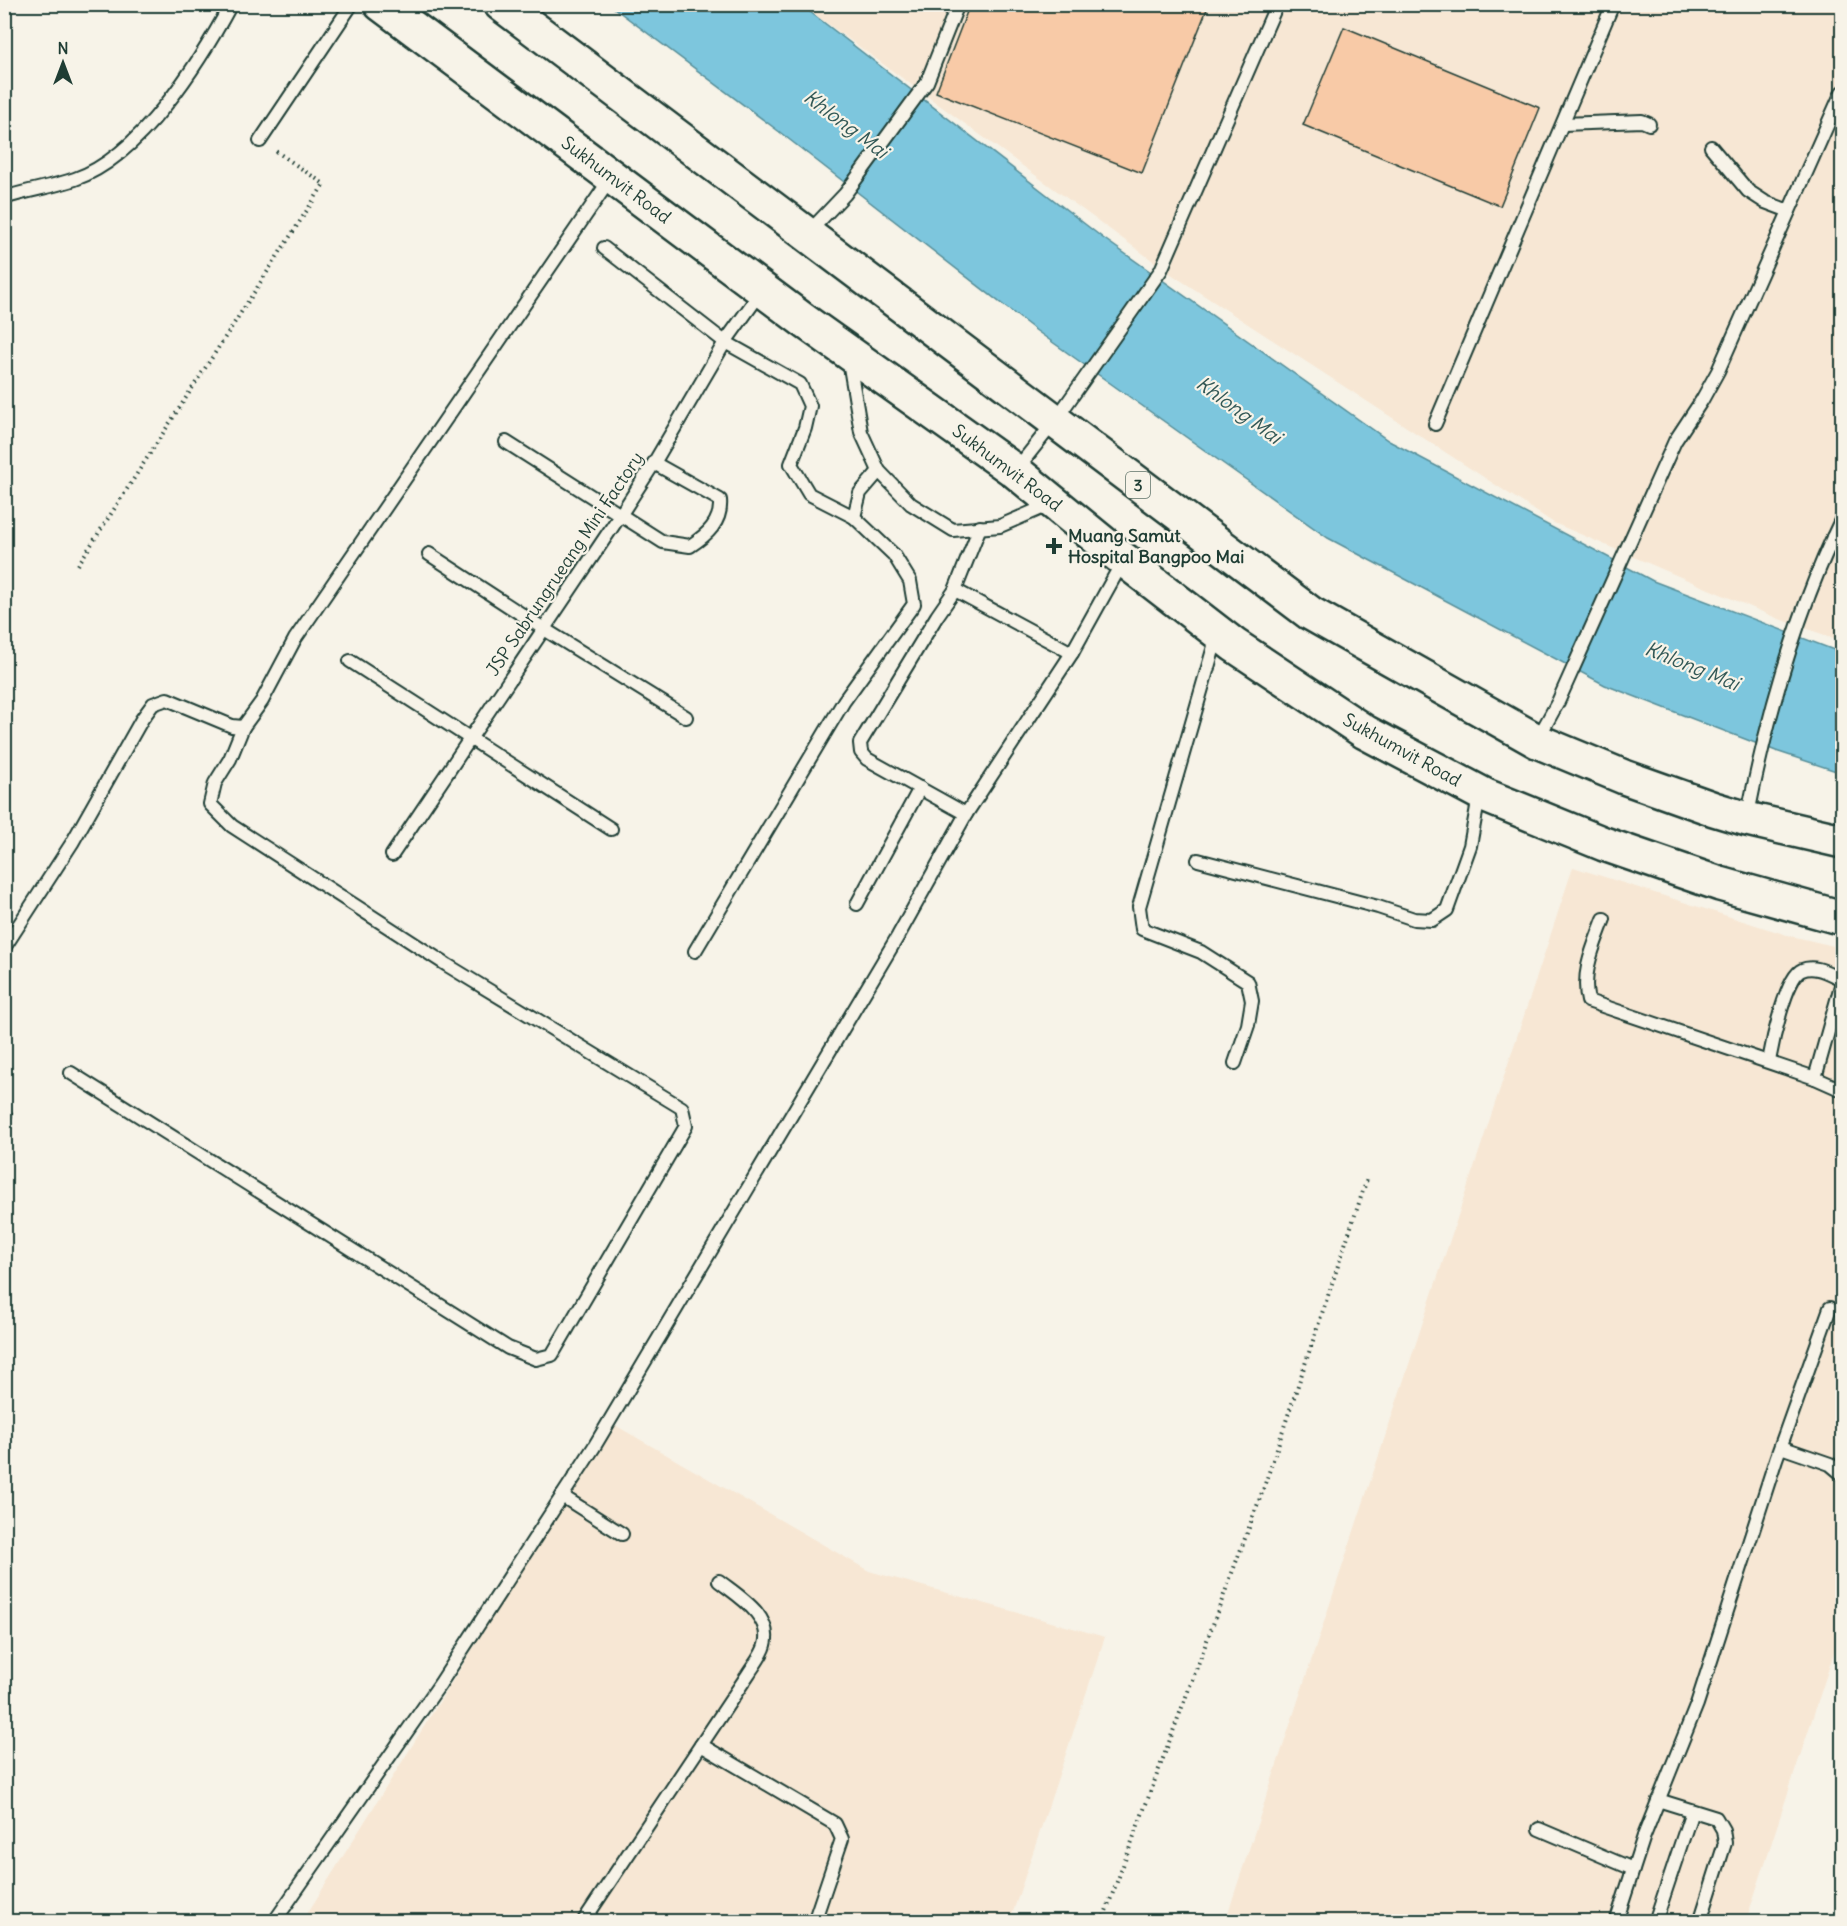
<svg xmlns="http://www.w3.org/2000/svg" width="1847" height="1926" viewBox="0 0 1847 1926" font-family="Delius,sans-serif">
<style>
.built{fill:#f7e7d4}
.water{fill:#7dc6dd;stroke:#578f99;stroke-width:1.5}
.building{fill:#f8caa7;stroke:#1f3d34;stroke-width:1.5}
.lines{fill:none;stroke-linecap:round;stroke-linejoin:round}
.lane-casing{stroke:#1f3d34;stroke-width:16}
.highway-casing{stroke:#1f3d34;stroke-width:38}
.path{stroke:#1f3d34;stroke-width:4;stroke-dasharray:1.5 4.5;stroke-linecap:butt}
.lane{stroke:#f7f3e8;stroke-width:12}
.highway{stroke:#f7f3e8;stroke-width:33}
.poi-dot{fill:#1f3d34;stroke:#f7f3e8;stroke-width:2}
.labels{text-anchor:middle;stroke-width:4.5;stroke-linejoin:round;paint-order:stroke}
.shield{fill:#f7f3e8;stroke:#60746a;stroke-width:1.5}
.shield-label{font-size:16px;font-weight:bold;fill:#1f3d34}
.street-label{font-size:18px;fill:#1f3d34;stroke:#f7f3e8}
.poi-label{font-size:18px;font-weight:bold;fill:#1f3d34;stroke:#f7f3e8;text-anchor:start}
.water-label{font-size:20px;font-style:italic;fill:#325856;stroke:#f7f3e8}
</style>
<rect width="100%" height="100%" fill="#f7f3e8"/>
<filter id="ink" filterUnits="userSpaceOnUse"><feTurbulence type="fractalNoise" baseFrequency=".0167" numOctaves="2"/><feDisplacementMap in="SourceGraphic" scale="12" xChannelSelector="R" yChannelSelector="G"/><feConvolveMatrix kernelMatrix="1 2 1 2 8 2 1 2 1" color-interpolation-filters="sRGB"/></filter>
<g filter="url(#ink)">
<g class="built">
<path d="M802,5H1842V641L1779,619L1554,523L1171,274Z"/>
<path d="M1573,867L1787,935L1842,948V1628L1746,1921L1225,1922Z"/>
<path d="M613,1424L869,1571L1105,1637L1010,1921L302,1922Z"/>
</g>
<path class="water" d="M610,5H801L1103,238L1389,441L1653,581L1842,653V773L1776,751L1605,685L1328,538L1034,329L777,130Z"/>
<g class="building">
<path d="M970,4H1209L1142,173L936,92Z"/>
<path d="M1344,27L1540,108L1500,206L1303,125Z"/>
</g>
<g class="lines">
<defs>
<g id="lane">
<path d="M1563,124L1642,121L1649,124"/>
<path d="M260,141L352,4"/>
<path d="M1711,147L1748,191L1765,202L1789,211"/>
<path d="M4,198C28,190 52,187 75,179C140,157 200,62 231,4"/>
<path d="M807,234L845,194L927,82L958,4"/>
<path d="M604,248L725,342L800,384L810,406L805,428L791,464L809,494L854,517"/>
<path d="M849,361L861,432L879,471L911,504L953,530L1000,526L1051,504"/>
<path d="M1435,424L1613,4"/>
<path d="M506,442L663,542L690,546C707,535 722,522 720,500L654,463"/>
<path d="M1016,470L1054,422L1161,270L1277,4"/>
<path d="M1833,537L1842,555"/>
<path d="M429,554L544,629L686,717"/>
<path d="M955,590L1072,653"/>
<path d="M1217,636L1139,907L1142,929L1201,952L1248,982L1252,1001L1248,1025L1235,1063"/>
<path d="M350,661L611,829"/>
<path d="M1537,740L1558,702L1675,441L1702,400L1718,371L1842,92"/>
<path d="M966,814L867,759L861,752L860,743L937,616L955,590L980,527"/>
<path d="M1747,819C1767,716 1796,613 1842,518"/>
<path d="M392,855L621,514L654,463L725,342L761,292"/>
<path d="M1198,860L1378,907L1414,919L1432,920L1447,910L1470,846L1479,796"/>
<path d="M857,904L920,788"/>
<path d="M1604,919C1594,946 1581,972 1588,1001L1815,1078"/>
<path d="M4,948L72,843L142,719L153,704L167,699L232,726L243,727L262,701L295,639L611,178"/>
<path d="M695,951L844,701L914,604L910,581L894,555L854,517L860,493L879,471"/>
<path d="M1842,982L1815,1078L1842,1090"/>
<path d="M1769,1061C1772,1044 1786,976 1802,970C1815,964 1830,974 1842,979"/>
<path d="M71,1073L508,1348L536,1359L552,1355L686,1126L682,1108L447,965L232,826L210,804L215,783L230,759L243,727"/>
<path d="M4,1115H5"/>
<path d="M1781,1447L1830,1464L1842,1474"/>
<path d="M562,1496L622,1534"/>
<path d="M701,1745L835,1824L842,1839L814,1922"/>
<path d="M1658,1800L1716,1818L1723,1830L1725,1843L1700,1922"/>
<path d="M1539,1829L1633,1869"/>
<path d="M274,1922L440,1684L594,1447L898,936L966,814L1072,653L1123,561"/>
<path d="M583,1922L749,1673C754,1665 763,1654 765,1645C773,1616 738,1596 719,1581"/>
<path d="M1616,1922L1644,1836L1697,1704L1776,1459L1830,1308"/>
<path d="M1655,1922L1692,1811"/>
</g>
<g id="highway">
<path d="M381,4L803,320L1015,471L1119,556L1234,645L1365,732L1486,796L1604,844L1720,884L1842,918"/>
<path d="M501,4L1310,613L1537,741L1624,777L1714,809L1747,819L1842,841"/>
</g>
</defs>
<use href="#lane" class="lane-casing"/>
<use href="#highway" class="highway-casing"/>
<g class="path">
<path d="M78,565L324,184L274,150"/>
<path d="M1102,1922L1263,1490L1367,1179"/>
</g>
<use href="#lane" class="lane"/>
<use href="#highway" class="highway"/>
</g>
</g>
<path class="poi-dot" d="M1051 537h6v6h6v6h-6v6h-6v-6h-6v-6h6z"/>
<g class="labels">
<rect class="shield" x="1126" y="472" width="24" height="26" rx="4.5"/>
<g class="shield-label">
<text x="1138" y="491">3</text>
</g>
<g class="street-label">
<text transform="translate(616 180) rotate(37)" y="6">Sukhumvit Road</text>
<text transform="translate(1007 468) rotate(37)" y="6">Sukhumvit Road</text>
<text transform="translate(565 564) rotate(-56)" y="6">JSP Sabrungrueang Mini Factory</text>
<text transform="translate(1402 750) rotate(29)" y="6">Sukhumvit Road</text>
</g>
<g class="poi-label">
<text x="1068" y="542">Muang Samut<tspan x="1068" dy="21">Hospital Bangpoo Mai</tspan></text>
</g>
<g class="water-label">
<text transform="translate(846 124) rotate(37)" y="7">Khlong Mai</text>
<text transform="translate(1239 410) rotate(36)" y="7">Khlong Mai</text>
<text transform="translate(1692 666) rotate(22)" y="7">Khlong Mai</text>
</g>
</g>
<rect width="1847" height="1926" fill="none" stroke="#f7f3e8" stroke-width="24"/>
<rect x="12" y="12" width="1823" height="1902" fill="none" stroke="#1f3d34" stroke-width="2" filter="url(#ink)"/>
<g transform="translate(63 63)" stroke="#f7f3e8" stroke-width="4.5" paint-order="stroke">
<path d="M0-4.5L10 22L0 15L-10 22Z" fill="#1f3d34"/>
<text y="-9" font-size="16" font-weight="bold" text-anchor="middle" fill="#1f3d34">N</text>
</g>
</svg>
